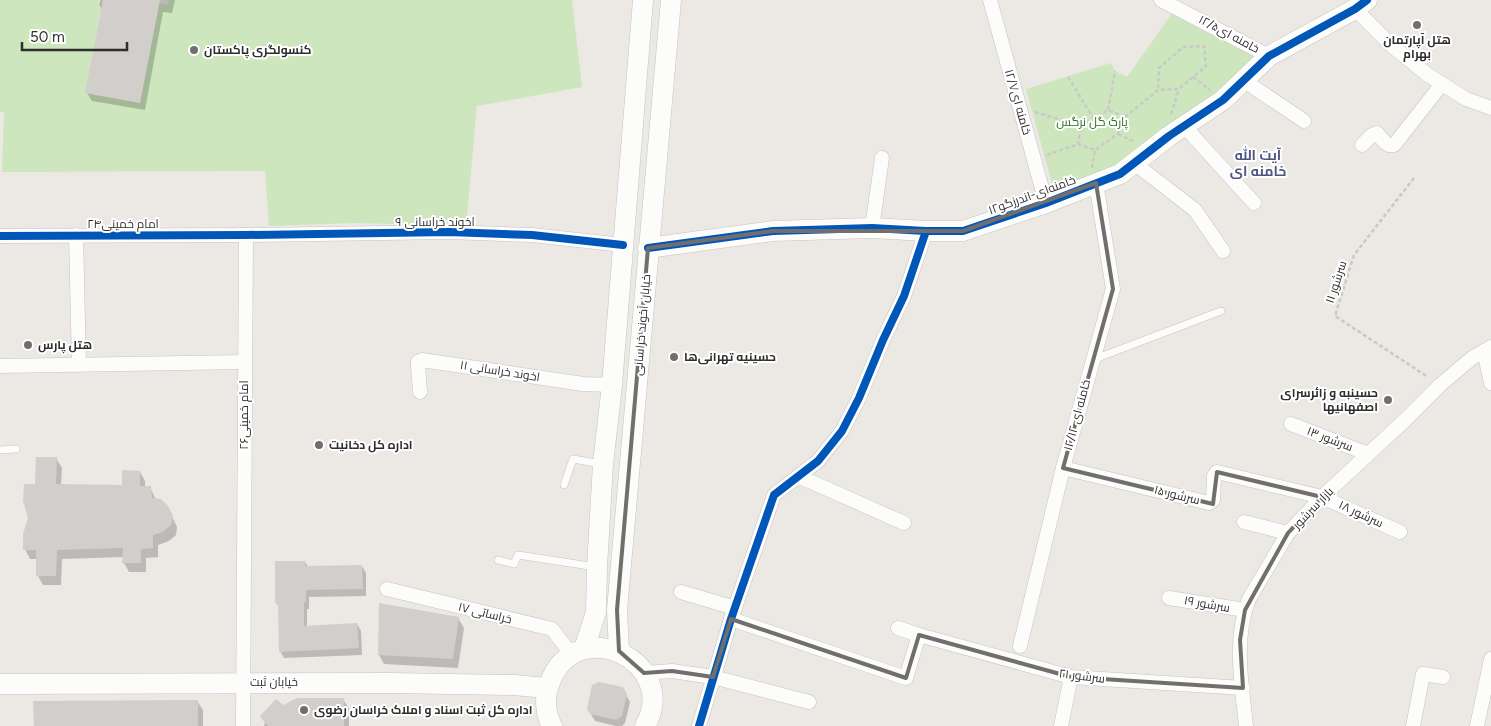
<svg xmlns="http://www.w3.org/2000/svg" width="1491" height="726" viewBox="0 0 1491 726" font-family="Figtree,Cairo,sans-serif">
<style>
.green{fill:#cee6be;fill-rule:evenodd}
.shadow{fill:#0003}
.building{fill:#d1cecb}
.lines{fill:none;stroke-linecap:round;stroke-linejoin:round}
.lane-casing{stroke:#c5c4c5;stroke-width:8}
.street-casing{stroke:#c5c4c5;stroke-width:15}
.secondary-casing{stroke:#c5c4c5;stroke-width:21}
.path{stroke:#c9c9c8;stroke-width:2.5;stroke-dasharray:4 2.5;stroke-linecap:butt}
.lane{stroke:#fcfcfb;stroke-width:7}
.street{stroke:#fcfcfb;stroke-width:14}
.secondary{stroke:#fcfcfb;stroke-width:20}
.cycleway-casing{stroke:#fff;stroke-width:11}
.cycleway{stroke:#0057b8;stroke-width:8}
.marked{fill:none;stroke:#706f6e;stroke-width:4;stroke-linejoin:round}
.poi-dot{fill:#706f6e;stroke:#fff;stroke-width:2}
.labels{text-anchor:middle;stroke-width:4;stroke-linejoin:round;paint-order:stroke}
.street-label{font-size:12px;fill:#2e2e2e;stroke:#fff}
.poi-label{font-size:12px;font-weight:bold;fill:#2e2e2e;stroke:#fff;text-anchor:start}
.park-label{font-size:12px;fill:#2c6e1b;stroke:#fff}
.neighbourhood-label{font-size:14px;font-weight:bold;fill:#4d5680;stroke:#fff}
</style>
<rect width="100%" height="100%" fill="#ece8e4"/>
<g class="green">
<path d="M0,0H98V4L120,8L121,0H137L168,5L169,0H572L582,87L477,106L466,226L355,223L269,226L265,171L2,172L4,112H0ZM100,14L155,24L140,103L86,93Z"/>
<path d="M1173,12L1257,55L1217,94L1118,166L1054,191L1026,89L1111,63L1115,71L1127,77Z"/>
</g>
<g class="shadow">
<path d="M100,0H175L172,13L163,12L145,110L92,101L87,93L102,9L99,4Z"/>
<path d="M56,458L62,468L61,485L123,487L140,472L145,481V487H150L156,500L167,506L177,527L176,535L169,541L158,545V557L146,558V572H129L124,563V557L62,559L61,585H43L38,576L37,559H30L25,549L36,485Z"/>
<path d="M305,562L308,567L362,566L366,573V596L309,597V609H307V627L357,624L361,631L362,655L284,658L280,651L279,607L276,602Z"/>
<path d="M458,618L464,628L458,668L384,664L379,655Z"/>
<path d="M622,688L630,702L625,723L622,726H616L595,721L588,709Z"/>
<path d="M343,699L349,709V726H264L265,723L261,716L282,706Z"/>
<path d="M197,701L203,710V726H35Z"/>
</g>
<g class="building">
<path d="M103,0H160L140,103L85,93Z"/>
<path d="M36,457H57L56,484L122,485V470L140,471V486H151L152,498L161,499L168,506L173,516L171,525L163,532L153,535V548L141,549V563H122L123,548L57,550L56,576H36V550H23V534L28,518L23,501L24,484H35Z"/>
<path d="M275,561H305V566L362,565L363,589L306,590V602H304V626L357,623L359,648L279,652L278,603H275Z"/>
<path d="M379,603L459,617L453,659L378,655Z"/>
<path d="M599,682L623,687L627,694L622,716L616,720L590,714L587,709L592,685Z"/>
<path d="M297,698H344V726H268L260,716L276,699L283,705Z"/>
<path d="M198,700V726H34L33,701Z"/>
</g>
<g class="lines">
<defs>
<g id="lane">
<path d="M1092,360L1221,311"/>
<path d="M0,450L16,449"/>
<path d="M564,485L573,459L601,464"/>
<path d="M498,560L514,564L518,555L596,567"/>
</g>
<g id="street">
<path d="M990,0L1046,203"/>
<path d="M1161,0L1269,56"/>
<path d="M1355,9L1392,46L1428,75L1466,99L1491,108"/>
<path d="M1243,80L1304,121"/>
<path d="M1184,126L1254,203"/>
<path d="M1362,145L1372,135L1377,133C1382,139 1386,147 1394,145L1442,84"/>
<path d="M1134,163L1195,210L1223,251"/>
<path d="M872,228L882,158"/>
<path d="M76,235L79,365"/>
<path d="M0,236L246,235L449,232L532,235L623,245"/>
<path d="M1484,351L1491,383"/>
<path d="M0,366L245,362"/>
<path d="M420,392L418,365V362L422,360L583,384L612,385"/>
<path d="M1291,424L1368,454"/>
<path d="M1063,468L1209,503L1213,500L1214,476L1217,472L1322,497L1400,532"/>
<path d="M798,476L904,523"/>
<path d="M1244,522L1288,533"/>
<path d="M387,589L552,629L572,655"/>
<path d="M681,592L735,608"/>
<path d="M1169,598L1245,610"/>
<path d="M731,619L906,678L919,635"/>
<path d="M898,628L919,635L1071,677L1243,688"/>
<path d="M1020,646L1063,468L1113,289L1096,183"/>
<path d="M644,673L672,671L713,677L809,702"/>
<path d="M243,726L246,235"/>
<path d="M699,726L731,619L774,495L818,461L842,431L859,398L883,340L904,296L926,231"/>
<path d="M1061,726L1071,677"/>
<path d="M1246,726C1242,685 1233,639 1249,599L1288,533L1322,497L1404,421L1440,385L1472,358L1491,347"/>
<path d="M1413,726L1423,674L1443,677"/>
<path d="M1477,726L1491,659"/>
</g>
<g id="secondary">
<path d="M648,248L773,231L872,228L926,231H963L1046,203L1120,174L1169,136L1223,100L1269,56L1355,9L1367,0"/>
<path d="M584,649L596,612L597,567L603,464L612,385L643,0"/>
<path d="M619,651L617,610L671,0"/>
<path d="M0,684L391,683L514,685L547,688"/>
<path d="M552,726C545,713 544,696 550,682C578,611 681,663 645,726"/>
</g>
</defs>
<use href="#lane" class="lane-casing"/>
<use href="#street" class="street-casing"/>
<use href="#secondary" class="secondary-casing"/>
<g class="path">
<path d="M1068,77L1094,119"/>
<path d="M1193,77L1210,90"/>
<path d="M1108,110L1115,71"/>
<path d="M1035,112L1081,126"/>
<path d="M1171,114L1179,89"/>
<path d="M1125,117L1158,90L1179,89L1206,66L1204,46L1183,47L1159,68L1158,90"/>
<path d="M1118,134L1135,142"/>
<path d="M1047,155L1078,144L1095,150L1118,134L1125,117L1108,110L1081,126L1078,144"/>
<path d="M1092,168L1095,150"/>
<path d="M1414,178L1354,255L1335,316L1428,377"/>
</g>
<use href="#lane" class="lane"/>
<use href="#street" class="street"/>
<use href="#secondary" class="secondary"/>
<defs>
<g id="cycleway">
<path d="M0,236L246,235L449,232L532,235L623,245"/>
<path d="M648,248L773,231L872,228L926,231H963L1046,203L1120,174L1169,136L1223,100L1269,56L1355,9L1367,0"/>
<path d="M699,726L731,619L774,495L818,461L842,431L859,398L883,340L904,296L926,231"/>
</g>
</defs>
<use href="#cycleway" class="cycleway-casing"/>
<use href="#cycleway" class="cycleway"/>
</g>
<path class="marked" d="M1096,183L1113,289L1063,468L1213,504L1217,472L1322,497L1288,533L1245,610L1240,640L1243,688L1071,677L919,635L906,678L731,619L713,677L672,671L644,673L619,651L617,610L648,248L773,231H963Z"/>
<g class="poi-dot">
<circle cx="1417" cy="25" r="5"/>
<circle cx="194" cy="50" r="5"/>
<circle cx="28" cy="345" r="5"/>
<circle cx="674" cy="357" r="5"/>
<circle cx="1388" cy="400" r="5"/>
<circle cx="319" cy="445" r="5"/>
<circle cx="304" cy="710" r="5"/>
</g>
<g class="labels">
<g class="street-label">
<text transform="translate(1229 34) rotate(28)" y="4">خامنه ای۱۲/۵</text>
<text transform="translate(1018 102) rotate(74)" y="4">خامنه ای۱۲/۷</text>
<text transform="translate(1032 195) rotate(-20)" y="4">خامنه‌ای-اندرزگو۱۲</text>
<text x="435" y="226">اخوند خراسانی ۹</text>
<text x="123" y="228">امام خمینی۲۴</text>
<text transform="translate(1336 282) rotate(-72)" y="4">سرشور ۱۱</text>
<text transform="translate(642 325) rotate(-85)" y="4">خیابان آخوند خراسانی</text>
<text transform="translate(500 371) rotate(9)" y="4">اخوند خراسانی ۱۱</text>
<text transform="translate(244 415) rotate(-90)" y="4">امام خمینی۲۶</text>
<text transform="translate(1077 415) rotate(-75)" y="4">خامنه ای ۱۲/۱۲</text>
<text transform="translate(1330 439) rotate(21)" y="4">سرشور ۱۳</text>
<text transform="translate(1177 495) rotate(14)" y="4">سرشور ۱۵</text>
<text transform="translate(1313 508) rotate(-46)" y="4">بازار سرشور</text>
<text transform="translate(1361 514) rotate(25)" y="4">سرشور ۱۸</text>
<text transform="translate(1207 604) rotate(10)" y="4">سرشور ۱۹</text>
<text transform="translate(485 613) rotate(14)" y="4">خراساتی ۱۷</text>
<text transform="translate(1082 676) rotate(7)" y="4">سرشور ۲۱</text>
<text x="274" y="686">خیابان ثبت</text>
</g>
<g class="poi-label">
<text x="1417" y="44" text-anchor="middle">هتل آپارتمان<tspan x="1417" dy="14">بهرام</tspan></text>
<text x="204" y="54">کنسولگری پاکستان</text>
<text x="38" y="349">هتل پارس</text>
<text x="684" y="361">حسینیه تهرانی‌ها</text>
<text x="1378" y="397" text-anchor="end">حسینبه و زائرسرای<tspan x="1378" dy="14">اصفهانیها</tspan></text>
<text x="329" y="449">اداره کل دخانیت</text>
<text x="314" y="714">اداره کل ثبت اسناد و املاک خراسان رضوی</text>
</g>
<g class="park-label">
<text x="1092" y="126">پارک گل نرگس</text>
</g>
<g class="neighbourhood-label">
<text x="1258" y="160">آیت الله<tspan x="1258" dy="16">خامنه ای</tspan></text>
</g>
</g>
<path d="M22 42v8h105v-8" fill="none" stroke="#2e2e2e" stroke-width="2.5"/>
<text x="30" y="42" font-size="15" fill="#2e2e2e" stroke="#ffffff" stroke-width="4" paint-order="stroke">50 m</text>
</svg>
